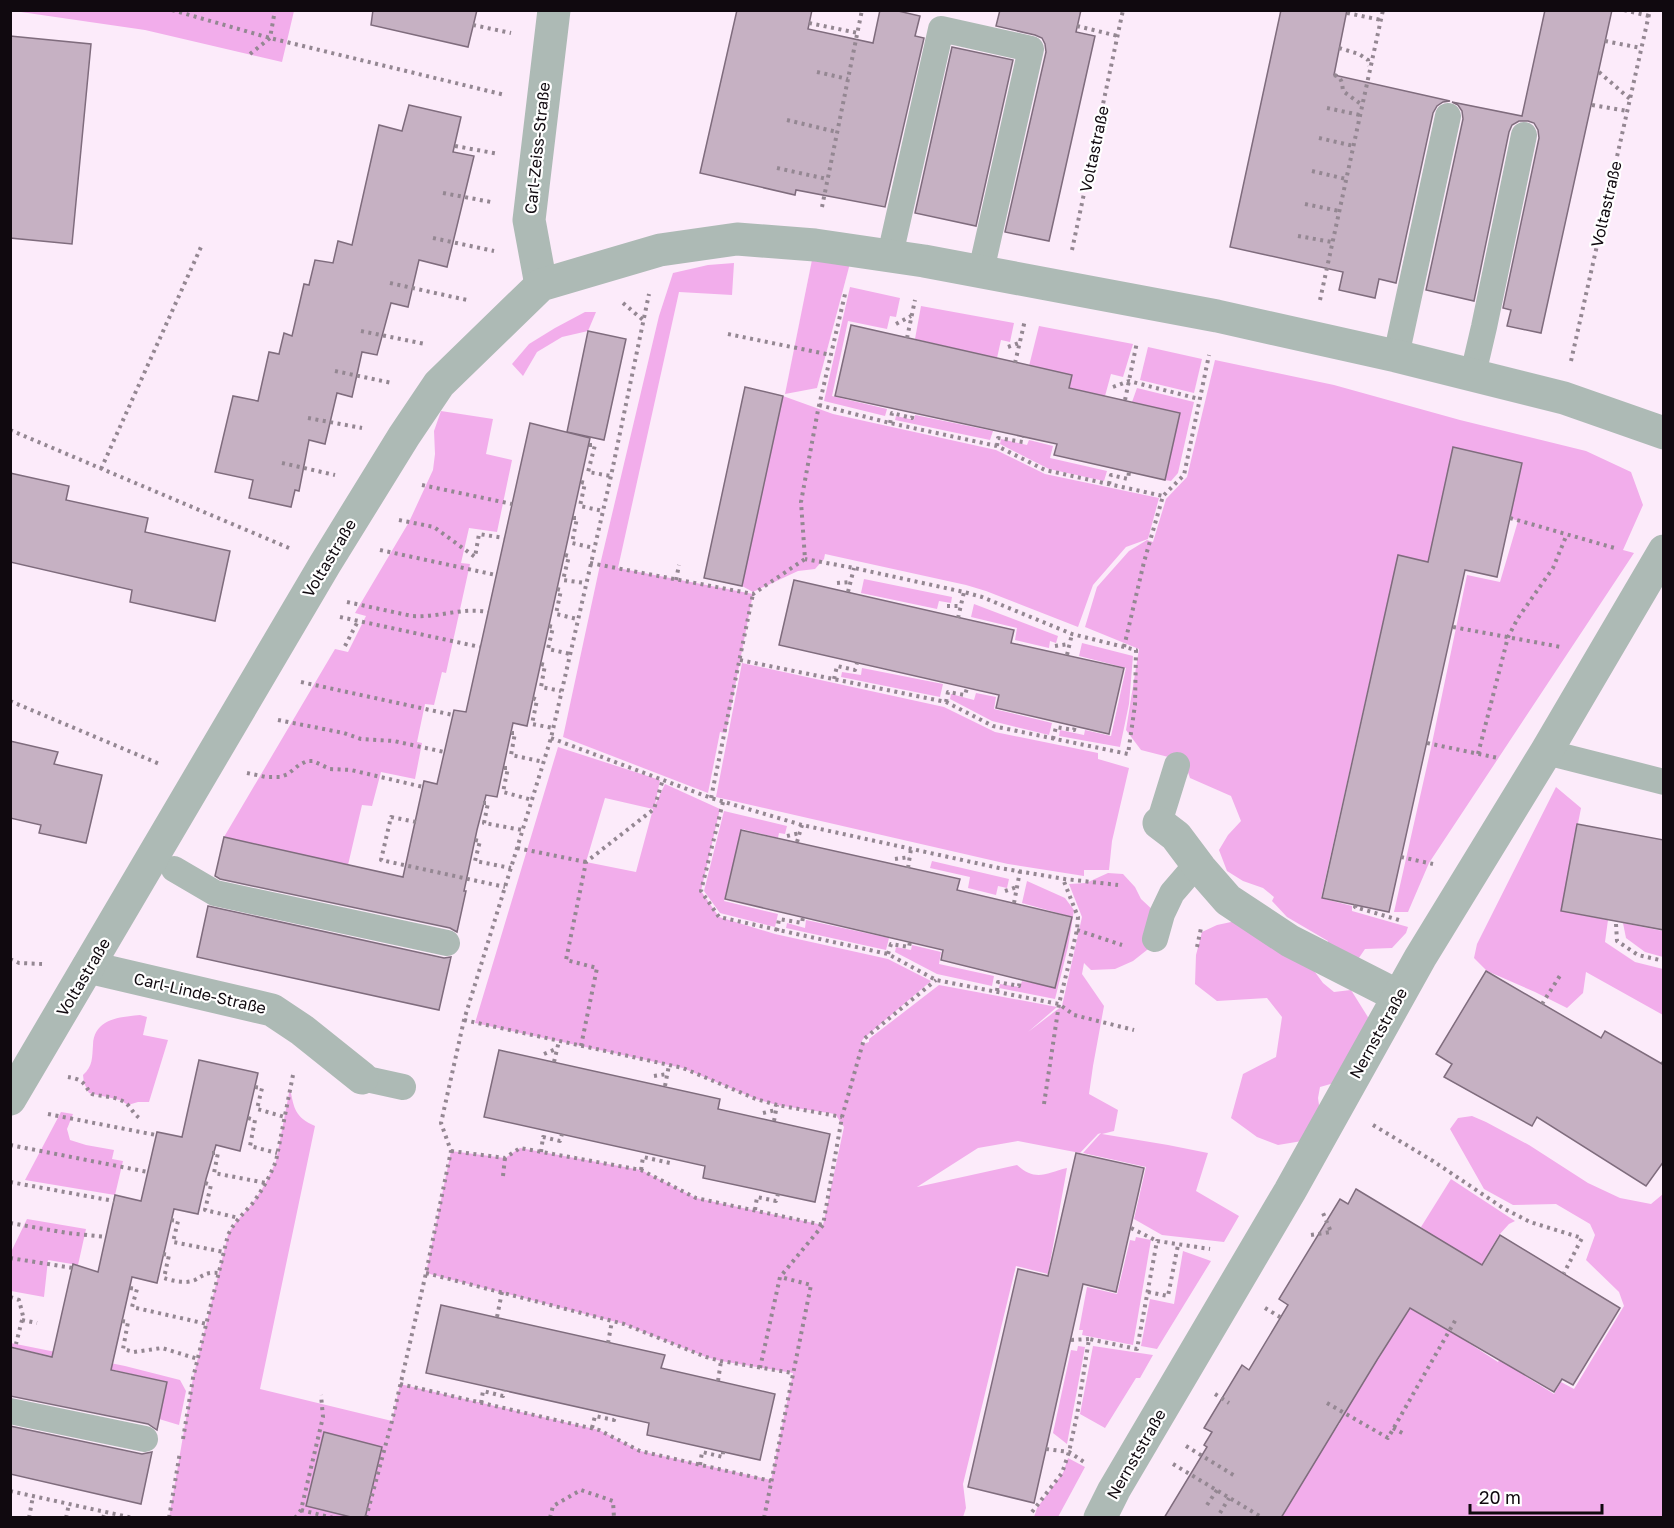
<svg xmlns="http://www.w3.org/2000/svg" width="1674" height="1528" viewBox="0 0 1674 1528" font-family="'Golos Text',sans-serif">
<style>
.green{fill:#f2adeb;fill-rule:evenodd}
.building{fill:#c6b1c3;stroke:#7f6c7d;stroke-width:1.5}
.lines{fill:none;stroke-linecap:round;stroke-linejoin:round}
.path{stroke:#948792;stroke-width:4;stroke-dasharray:3 4.5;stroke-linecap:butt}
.service{stroke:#adbab5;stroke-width:26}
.minor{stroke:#adbab5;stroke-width:33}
.labels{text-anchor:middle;stroke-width:4.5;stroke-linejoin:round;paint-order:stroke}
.street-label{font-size:16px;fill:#10090f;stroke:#fff}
</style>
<rect width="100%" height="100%" fill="#fcebfa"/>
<g class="green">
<path d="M14,11H294L282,62L145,30Z"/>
<path d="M815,245L853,252L817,388L785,394Z"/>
<path d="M734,263L732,295L679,292L618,568L753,594L726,733L720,732L708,793L563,737L600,565L659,316L673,273L708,265Z"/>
<path d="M850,287L900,298L896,317L890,316L887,329L848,321L832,396L887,409L885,416L824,401Z"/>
<path d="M921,306L1014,323L1010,342L1001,340L997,358L915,339Z"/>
<path d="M585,312H596L588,331L562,337L537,352L523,376L512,364L529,344L555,328Z"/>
<path d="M1039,326L1133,344L1123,377L1111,374L1105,396L1069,388L1029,366Z"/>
<path d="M1148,347L1202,359L1194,393L1140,380Z"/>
<path d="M1215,360L1334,385L1460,420L1586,451L1631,472L1643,505L1623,550L1634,553L1429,863L1408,912H1394L1431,748L1467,575L1500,582L1518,521L1510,518L1522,463L1453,448L1428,562L1398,555L1321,898L1352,906V911L1408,927L1406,933L1392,948L1365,949L1352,968L1326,956L1328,941L1287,917L1272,901L1274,897L1263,888L1243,881L1227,871L1219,850L1228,835L1241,821L1231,796L1190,778L1184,761L1141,750L1126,730L1139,649L1085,627L1097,587L1129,551L1147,540L1153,542L1166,499L1187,477Z"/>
<path d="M1137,388L1194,402L1178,473L1171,481L1165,480L1179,413L1132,402Z"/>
<path d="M783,396L833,414L996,450L1045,474L1159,498L1148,539L1126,547L1093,585L1078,627L986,591L966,585L825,554L824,559L815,569L798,571L753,592L742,586Z"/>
<path d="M441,411L493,419L486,454L512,460L497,532L469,528L461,563L470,564L446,673L442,672L434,705L425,704L417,742L422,743L415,779L381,772L372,806L362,805L348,865L224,837L335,649L348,652L366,616L355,613L409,522L433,470L435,454L434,431Z"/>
<path d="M915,415L993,431L990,440L895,420L896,416L914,420Z"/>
<path d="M1001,439L1027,445L1029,440L1053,446L1050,458L1107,471L1104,481L1049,469L1000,444Z"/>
<path d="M864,579L952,597L951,603L939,601L937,609L861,593Z"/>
<path d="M974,604L1058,636L1056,643L1050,641L1049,648L1015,640L1017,628L971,617Z"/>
<path d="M1082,643L1133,656L1129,704L1120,747L1059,736L1060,730L1084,735L1085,730L1111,736L1126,668L1079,656Z"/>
<path d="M742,663L944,707L995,732L1098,753V759L1129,768L1112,841L1109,870H1084V876L1008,864L716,797Z"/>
<path d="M862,668L943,684L940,697L841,677L842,672L861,675Z"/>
<path d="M976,693L996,697L994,709L1052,723L1049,735L992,721L950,699L951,694L974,700Z"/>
<path d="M558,747L660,780L655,805L665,784L720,809L701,891L719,917L775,934L888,959L931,981L863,1039L860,1045L869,1042V1039L939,985L1057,1007L1028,1032L1062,1006L1082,917L1069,884L1086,883L1108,873L1123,874L1135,887L1141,899L1156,913L1152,946L1133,961L1115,969L1091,970L1084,963L1082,974L1104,1006L1093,1066L1089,1094L1118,1110L1114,1131L1102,1134L1168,1145L1208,1153L1196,1191L1239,1216L1224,1242L1162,1235L1134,1219L1146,1167L1083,1153L1101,1133L1098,1134L1080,1153L1018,1141L978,1148L917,1187L1017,1165C1036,1182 1046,1173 1067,1168L1048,1274L1016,1266L963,1484L966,1508L963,1517L333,1518L325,1516V1518H169L193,1378L228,1235C234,1222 244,1214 252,1204C262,1191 270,1176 276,1161L290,1088C294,1109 295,1117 315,1126L260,1389L392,1421L400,1384L599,1430L640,1451L771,1480L793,1373L721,1361L706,1357L624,1324L426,1273L451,1151L505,1158L520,1148L641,1170L696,1198L823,1225L844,1127L835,1114L777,1105L756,1099L683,1068L475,1023ZM605,798L653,809L636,872L586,862Z"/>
<path d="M1556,787L1581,808L1561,911L1608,920L1605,942L1635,962L1663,969V1015L1586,972L1583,993L1567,1008L1535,992L1487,971L1474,958L1477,944Z"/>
<path d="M724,811L787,826L785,834L779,833L778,838L742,829L724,901L778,914L775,927L720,913L704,891Z"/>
<path d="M932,861L1009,879L1007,888L998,886L996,895L968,888L970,877L930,868Z"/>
<path d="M1027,881L1065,898L1074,910L1068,947L1055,999L999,988L1000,984L1020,987L1022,981L1055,987L1072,917L1022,903Z"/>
<path d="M1250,918L1312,968L1323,983L1334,992L1351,990L1371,1022L1334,1083L1320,1087L1318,1098L1322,1126L1302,1141L1278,1145L1257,1137L1231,1118L1243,1074L1276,1057L1282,1017L1267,998L1217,1001L1195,984L1196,955L1202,932L1217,925Z"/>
<path d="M806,920L889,938L886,950L786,928L787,923L805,928Z"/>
<path d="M1623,923L1663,931V957L1645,952L1626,938Z"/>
<path d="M912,945L941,952L939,964L994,976L992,986L937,974L895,952L896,947L911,950Z"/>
<path d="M140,1015L147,1017L143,1035L168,1040L149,1102H138L128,1105L120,1100L89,1093L84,1083L83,1075C93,1066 92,1058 93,1045C94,1019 119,1017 140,1015Z"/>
<path d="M61,1112L73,1114L67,1129L70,1140L86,1145L114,1150L112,1159L123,1161L115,1195L25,1180Z"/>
<path d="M1472,1116L1486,1122L1529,1145L1588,1183L1620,1198L1651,1204L1663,1194V1517H1280L1310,1432L1327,1442L1340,1423L1322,1412L1359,1349L1378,1360L1389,1341L1421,1246L1429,1233L1421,1227L1451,1179L1515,1221L1509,1224L1499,1235L1451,1316L1461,1338L1498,1362L1506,1349L1526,1361L1519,1372L1554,1394L1561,1382L1574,1389L1624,1306L1619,1292L1586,1260L1595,1235L1590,1224L1556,1204L1513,1205L1484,1189L1450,1129L1458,1118Z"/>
<path d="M27,1219L86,1229L78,1265L48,1260L44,1297L11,1291V1252Z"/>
<path d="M1136,1237L1151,1240L1133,1345L1082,1335L1083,1330H1079L1087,1287L1117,1294L1130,1240L1135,1241Z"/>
<path d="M1183,1251L1211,1261L1157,1349L1141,1346L1150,1299L1174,1304Z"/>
<path d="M11,1343L125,1366L180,1380L186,1391L179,1425L159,1419L167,1382L11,1347Z"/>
<path d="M1078,1346L1085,1347L1067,1444L1053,1433L1071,1350L1077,1351Z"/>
<path d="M1093,1346L1153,1355L1140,1378H1136L1105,1428L1080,1414Z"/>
<path d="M1068,1458L1085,1467L1058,1517H1034L1037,1508L1063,1473Z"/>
</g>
<g class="building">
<path d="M373,10H477L468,47L371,25Z"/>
<path d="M737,10H812L808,29L873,43L880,10H894L920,16L915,36L924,38L885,207L796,190L795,195L700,173Z"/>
<path d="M1000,10H1081L1076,32L1095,36L1049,241L1005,232L1046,52L1045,44L1042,38L1035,35L996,26Z"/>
<path d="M1281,10H1347L1334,75L1450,101L1443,102L1437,106L1433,113L1396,283L1379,279L1375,298L1339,290L1343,272L1230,247Z"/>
<path d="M1545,10H1612L1541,333L1507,326L1511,310L1503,308L1539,138L1538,130L1534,123L1528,121H1519L1512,125L1509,132L1474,301L1426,290L1463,119L1462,111L1458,105L1452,102L1522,116Z"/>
<path d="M10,36L91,44L72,244L10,238Z"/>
<path d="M952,47L1013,60L976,226L915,213Z"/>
<path d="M409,105L461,117L453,152L474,156L447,267L419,260L408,307L391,303L377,355L362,352L352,397L337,393L325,444L309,440L299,491L295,490L291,507L249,498L253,480L215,472L233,396L258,401L269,352L279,354L284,333L292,336L304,284L309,285L315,260L333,263L338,241L352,245L379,125L402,131Z"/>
<path d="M851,325L1072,375L1069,388L1180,413L1165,480L1054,455L1057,444L835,396Z"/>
<path d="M588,331L626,339L604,440L567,432Z"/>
<path d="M745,387L783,396L742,586L704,578Z"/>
<path d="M530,423L590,438L527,726L513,723L497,797L486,795L477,830L464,891H466L457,932L450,928L220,879L215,876L224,837L403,877L424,781L437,784L454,710L466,712Z"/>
<path d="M1453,447L1522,463L1497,577L1465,570L1389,912L1322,898L1398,555L1428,562Z"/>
<path d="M10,473L69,486L66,500L148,518L145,532L230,551L215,621L130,602L132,590L10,562Z"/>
<path d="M794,580L1014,630L1011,643L1124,668L1109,734L996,708L999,695L779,645Z"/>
<path d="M10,741L58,752L54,764L102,775L86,843L39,833L41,825L10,818Z"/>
<path d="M1577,824L1664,840V930L1561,911Z"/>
<path d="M741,830L960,879L957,890L1072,917L1055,988L941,960L943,950L725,899Z"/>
<path d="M208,906L444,958L451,957L439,1010L197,957Z"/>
<path d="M1486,971L1601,1038L1605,1031L1664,1065V1161L1646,1186L1537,1117L1532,1126L1444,1077L1452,1064L1436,1054Z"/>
<path d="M499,1050L720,1099L718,1109L830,1134L815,1202L703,1178L705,1166L484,1117Z"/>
<path d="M199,1060L258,1073L240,1151L216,1145L206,1179L198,1214L174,1209L157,1283L132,1277L111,1370L167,1382L157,1430L148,1424L10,1396V1347L52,1357L73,1264L98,1272L115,1195L141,1201L157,1132L182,1137Z"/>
<path d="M1076,1153L1144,1168L1116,1292L1083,1284L1034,1503L968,1487L1018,1269L1048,1276Z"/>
<path d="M1356,1189L1482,1265L1500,1235L1620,1308L1573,1385L1562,1379L1554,1392L1410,1308L1377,1360L1281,1518H1164L1207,1447L1204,1445L1212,1432L1204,1428L1242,1365L1249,1370L1288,1305L1279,1299L1340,1199L1348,1204Z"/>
<path d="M441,1305L665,1355L661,1368L775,1394L760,1460L647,1435L649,1423L426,1373Z"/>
<path d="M10,1426L142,1454L152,1452L141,1504L10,1474Z"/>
<path d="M324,1432L382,1447L365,1518H355L306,1506Z"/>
</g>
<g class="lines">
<g class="path">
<path d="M172,10L270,38L505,95"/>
<path d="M1624,10L1649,16"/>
<path d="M1347,13L1381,20"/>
<path d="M809,23L858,33"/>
<path d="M473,25L511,33"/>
<path d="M1077,26L1118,36"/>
<path d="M1605,41L1641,48"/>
<path d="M1339,48L1359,54L1368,60L1369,66"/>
<path d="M250,54L270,38L275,10"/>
<path d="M817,72L848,79"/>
<path d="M1599,72L1630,99"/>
<path d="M1334,75C1342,77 1342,83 1343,91L1362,105"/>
<path d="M1592,105L1627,111"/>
<path d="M1327,108L1360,115"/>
<path d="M787,120L837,132"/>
<path d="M1319,138L1354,146"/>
<path d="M455,146L499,154"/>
<path d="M777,168L827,179"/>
<path d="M1312,171L1346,179"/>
<path d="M443,193L491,202"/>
<path d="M1305,204L1339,211"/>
<path d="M822,207L862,10"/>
<path d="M1298,236L1332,242"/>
<path d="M433,238L494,251"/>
<path d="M1072,250L1123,10"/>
<path d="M390,283L467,300"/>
<path d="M1320,300L1383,10"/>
<path d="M623,303L643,320"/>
<path d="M896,324L911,316"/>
<path d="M361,331L425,344"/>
<path d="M728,334L831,355"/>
<path d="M907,338L915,300"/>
<path d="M1008,347L1019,343"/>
<path d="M1571,361L1650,10"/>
<path d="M1015,363L1025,320"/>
<path d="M335,371L392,383"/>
<path d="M1113,387L1129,381L1199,399"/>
<path d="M1125,400L1137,342"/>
<path d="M819,405L890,423L997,446L1045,470L1163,496"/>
<path d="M308,418L362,428"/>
<path d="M890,423L892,413L912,418L913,413"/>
<path d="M10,430L289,548"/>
<path d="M589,445H595L588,472L611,476"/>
<path d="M997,446L998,438L1023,442L1024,437"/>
<path d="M282,463L335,475"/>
<path d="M101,469L201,247"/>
<path d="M581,482L585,483L580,506L603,511"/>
<path d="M1109,484L1111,475L1128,479L1129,472"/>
<path d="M422,485L512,504"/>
<path d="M573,518H577L572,543L594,548"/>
<path d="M1510,518L1618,549"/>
<path d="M399,520L434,527L475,557L479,534L504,538"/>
<path d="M380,550L496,575"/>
<path d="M565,555L569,556L563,580L585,583"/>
<path d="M590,563L753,594L805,559L801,502L818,410L846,290"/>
<path d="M676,580L679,565"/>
<path d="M837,583L851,582"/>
<path d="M557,589L561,590L556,614L577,619"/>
<path d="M848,592L854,568"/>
<path d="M347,602L412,616C438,618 462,607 488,612"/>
<path d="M947,606H961"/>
<path d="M340,617L480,647"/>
<path d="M958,618L964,592"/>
<path d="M549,626L553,627L548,649L570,654"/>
<path d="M1453,627L1561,647"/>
<path d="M345,646L358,621"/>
<path d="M1055,646L1069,644"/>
<path d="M1124,647L1144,562L1163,496L1184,475L1209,355"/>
<path d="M1067,655L1072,634"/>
<path d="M740,660L946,702L993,726L1128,754L1135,705L1136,650L1072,634L982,597L964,592L854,568L805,559"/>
<path d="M541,664L545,665L541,687L561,691"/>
<path d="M834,679L837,666L855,670L857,663"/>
<path d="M301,682L453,715"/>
<path d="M533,698L537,700L532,724L553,728"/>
<path d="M10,701L162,765"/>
<path d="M946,702L948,692L965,695L967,688"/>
<path d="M278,720L344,733L361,739L394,741L444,752"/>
<path d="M511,733H515L511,755L544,762"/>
<path d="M551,738L711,798L802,825L999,868L1065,879L1118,885"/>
<path d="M1053,739L1056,727L1074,730L1075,726"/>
<path d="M1427,743L1498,758"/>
<path d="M1478,754L1508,637L1518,618L1553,568L1567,534"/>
<path d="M504,768H508L503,792L532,800"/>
<path d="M247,773L266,777H280L288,774L299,765L307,761H313L330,769L351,770L423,787"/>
<path d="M711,798L753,594"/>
<path d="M723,802L701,891L719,917L888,954L936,980L1059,1004L1074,1015L1134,1030"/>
<path d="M483,803H488L484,823L522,830"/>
<path d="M416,822L391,817L381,860L505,887"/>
<path d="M787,836L800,833"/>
<path d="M475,840L480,841L475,861L511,868"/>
<path d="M797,842L802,825"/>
<path d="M517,848L586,862"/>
<path d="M1401,857L1433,864"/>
<path d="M895,859L910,857"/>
<path d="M908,868L911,849"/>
<path d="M1005,891L1017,887"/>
<path d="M1014,903L1020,871"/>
<path d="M1356,905L1355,907L1399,920"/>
<path d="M1616,924L1617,941L1638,955L1664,961"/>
<path d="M1077,930L1122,945"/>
<path d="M777,931L779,919L802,923L803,917"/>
<path d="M1197,947L1201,928"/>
<path d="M888,954L891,944L909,947L910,942"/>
<path d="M10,959L19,963L42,964"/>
<path d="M997,991L998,982L1019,986L1020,979"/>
<path d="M1542,1004L1561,974"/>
<path d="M464,1020L683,1068L756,1099L777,1105L842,1117"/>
<path d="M581,1046L597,968L566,960L586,862L654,809L663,779"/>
<path d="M544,1054L556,1049"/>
<path d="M554,1062L559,1041"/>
<path d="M1662,1064L1664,1062"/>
<path d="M654,1076L667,1074"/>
<path d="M68,1077C73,1078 80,1079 84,1084C87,1087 88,1091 92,1094C103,1097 118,1096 127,1104C132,1109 134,1115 141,1119"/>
<path d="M665,1086L669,1065"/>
<path d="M255,1087L262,1088L257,1109L285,1117"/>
<path d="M1044,1104L1059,1004L1077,930L1078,917L1063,879"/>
<path d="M763,1113L776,1110"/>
<path d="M48,1114L156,1135"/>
<path d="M248,1118L255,1120L250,1146L277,1153"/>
<path d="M774,1121L777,1105"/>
<path d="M1373,1125L1433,1161L1503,1208L1530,1222L1582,1238L1564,1273"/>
<path d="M10,1145L148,1172"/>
<path d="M451,1151L505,1158L520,1148L641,1170L696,1198L823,1225"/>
<path d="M541,1152L543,1137L560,1141L562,1134"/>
<path d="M212,1153H218L214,1173L266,1183"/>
<path d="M641,1170L643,1157L670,1163L671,1159"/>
<path d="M503,1176L505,1158"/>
<path d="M10,1182L114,1201"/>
<path d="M205,1183L211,1185L205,1210L239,1218"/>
<path d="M755,1210L757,1197L776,1201L778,1194"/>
<path d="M171,1220L178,1221L173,1242L224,1252"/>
<path d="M10,1223L67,1233L106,1237"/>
<path d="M1131,1228L1157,1241"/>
<path d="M1311,1235L1331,1232L1323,1213"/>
<path d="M163,1254L169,1255L164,1278C173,1281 186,1284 195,1280C204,1275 206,1272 219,1273"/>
<path d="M10,1258L73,1268"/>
<path d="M426,1273L624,1324L706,1357L721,1361L793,1373"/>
<path d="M130,1288L137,1289L132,1307L207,1324"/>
<path d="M1148,1292L1168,1296L1178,1245"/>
<path d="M10,1297L19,1300L23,1316L16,1344"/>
<path d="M1265,1308L1280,1317"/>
<path d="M497,1317L502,1292"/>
<path d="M22,1320L37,1323"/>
<path d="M122,1321L128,1322L123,1349L134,1352L162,1348L198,1359"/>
<path d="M1071,1340L1089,1339"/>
<path d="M608,1343L612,1321"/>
<path d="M760,1368L780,1277L823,1225L842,1117L864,1039L936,980"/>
<path d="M718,1381L721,1361"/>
<path d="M400,1384L599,1430L640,1451L771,1481"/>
<path d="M1215,1394L1229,1403"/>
<path d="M481,1403L483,1391L503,1396L504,1390"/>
<path d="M1327,1403L1388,1438L1456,1319"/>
<path d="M592,1428L595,1416L614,1420L615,1415"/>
<path d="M1393,1428L1406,1435"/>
<path d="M183,1439L193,1378L228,1235C234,1222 243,1214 252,1204C262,1191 270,1176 276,1161L293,1075"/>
<path d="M1186,1446L1235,1476"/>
<path d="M1046,1449L1069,1452L1084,1462"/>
<path d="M1173,1464L1263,1518"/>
<path d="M700,1465L702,1452L723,1457V1452"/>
<path d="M10,1491L133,1518"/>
<path d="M1207,1505L1217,1490"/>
<path d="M301,1510L333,1518"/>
<path d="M1032,1512L1062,1473L1069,1452L1077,1415L1089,1339L1137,1349L1157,1241L1210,1249"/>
<path d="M1220,1513L1229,1498"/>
<path d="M29,1518L33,1496"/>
<path d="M66,1518L69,1504"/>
<path d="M103,1518L105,1512"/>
<path d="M169,1518L180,1452"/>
<path d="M295,1518L301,1510L323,1417L321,1395"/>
<path d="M366,1518L392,1421L426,1273L451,1151L441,1123L464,1020L551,738L611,476L649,294"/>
<path d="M550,1518L553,1506L581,1490L613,1501L614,1518"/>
<path d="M764,1518L811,1285L780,1277"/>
</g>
<g class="service">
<path d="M890,255L941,29L1031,49L981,271"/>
<path d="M1396,356L1448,116"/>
<path d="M1473,374L1484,327L1524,135"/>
<path d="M1546,752L1664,782"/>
<path d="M1159,823L1177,765"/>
<path d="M174,869L215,893L447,943"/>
<path d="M1155,939L1162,914L1172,893L1197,864"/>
<path d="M362,1078L403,1087"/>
<path d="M10,1411L145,1439"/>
</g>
<g class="minor">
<path d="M541,285L529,220L554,10"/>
<path d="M1159,823L1176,836L1200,868L1228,900L1290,941L1398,996"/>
<path d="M88,967L272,1010L302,1030L362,1078"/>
<path d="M10,1099L325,564L404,436L439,384L541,285L660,250L737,239L815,245L924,261L1217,316L1396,356L1564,398L1664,433"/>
<path d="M1100,1518L1114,1490L1290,1191L1420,958L1546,752L1664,551"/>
</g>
</g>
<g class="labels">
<g class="street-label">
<text transform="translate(537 148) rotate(-84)" y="6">Carl-Zeiss-Straße</text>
<text transform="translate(1094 149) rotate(-78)" y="6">Voltastraße</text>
<text transform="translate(1606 204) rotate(-77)" y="6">Voltastraße</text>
<text transform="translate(329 558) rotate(-59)" y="6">Voltastraße</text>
<text transform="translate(83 977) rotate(-59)" y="6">Voltastraße</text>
<text transform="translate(200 993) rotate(13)" y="6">Carl-Linde-Straße</text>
<text transform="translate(1378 1033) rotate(-61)" y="6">Nernststraße</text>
<text transform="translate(1136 1454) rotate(-60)" y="6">Nernststraße</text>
</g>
</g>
<rect width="1674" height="1528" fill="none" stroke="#10090f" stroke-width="24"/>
<path d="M1470 1504v9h132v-9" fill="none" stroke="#10090f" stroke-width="3"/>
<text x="1479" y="1504" font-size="18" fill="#10090f" stroke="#ffffff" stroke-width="4.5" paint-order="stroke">20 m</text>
</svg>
